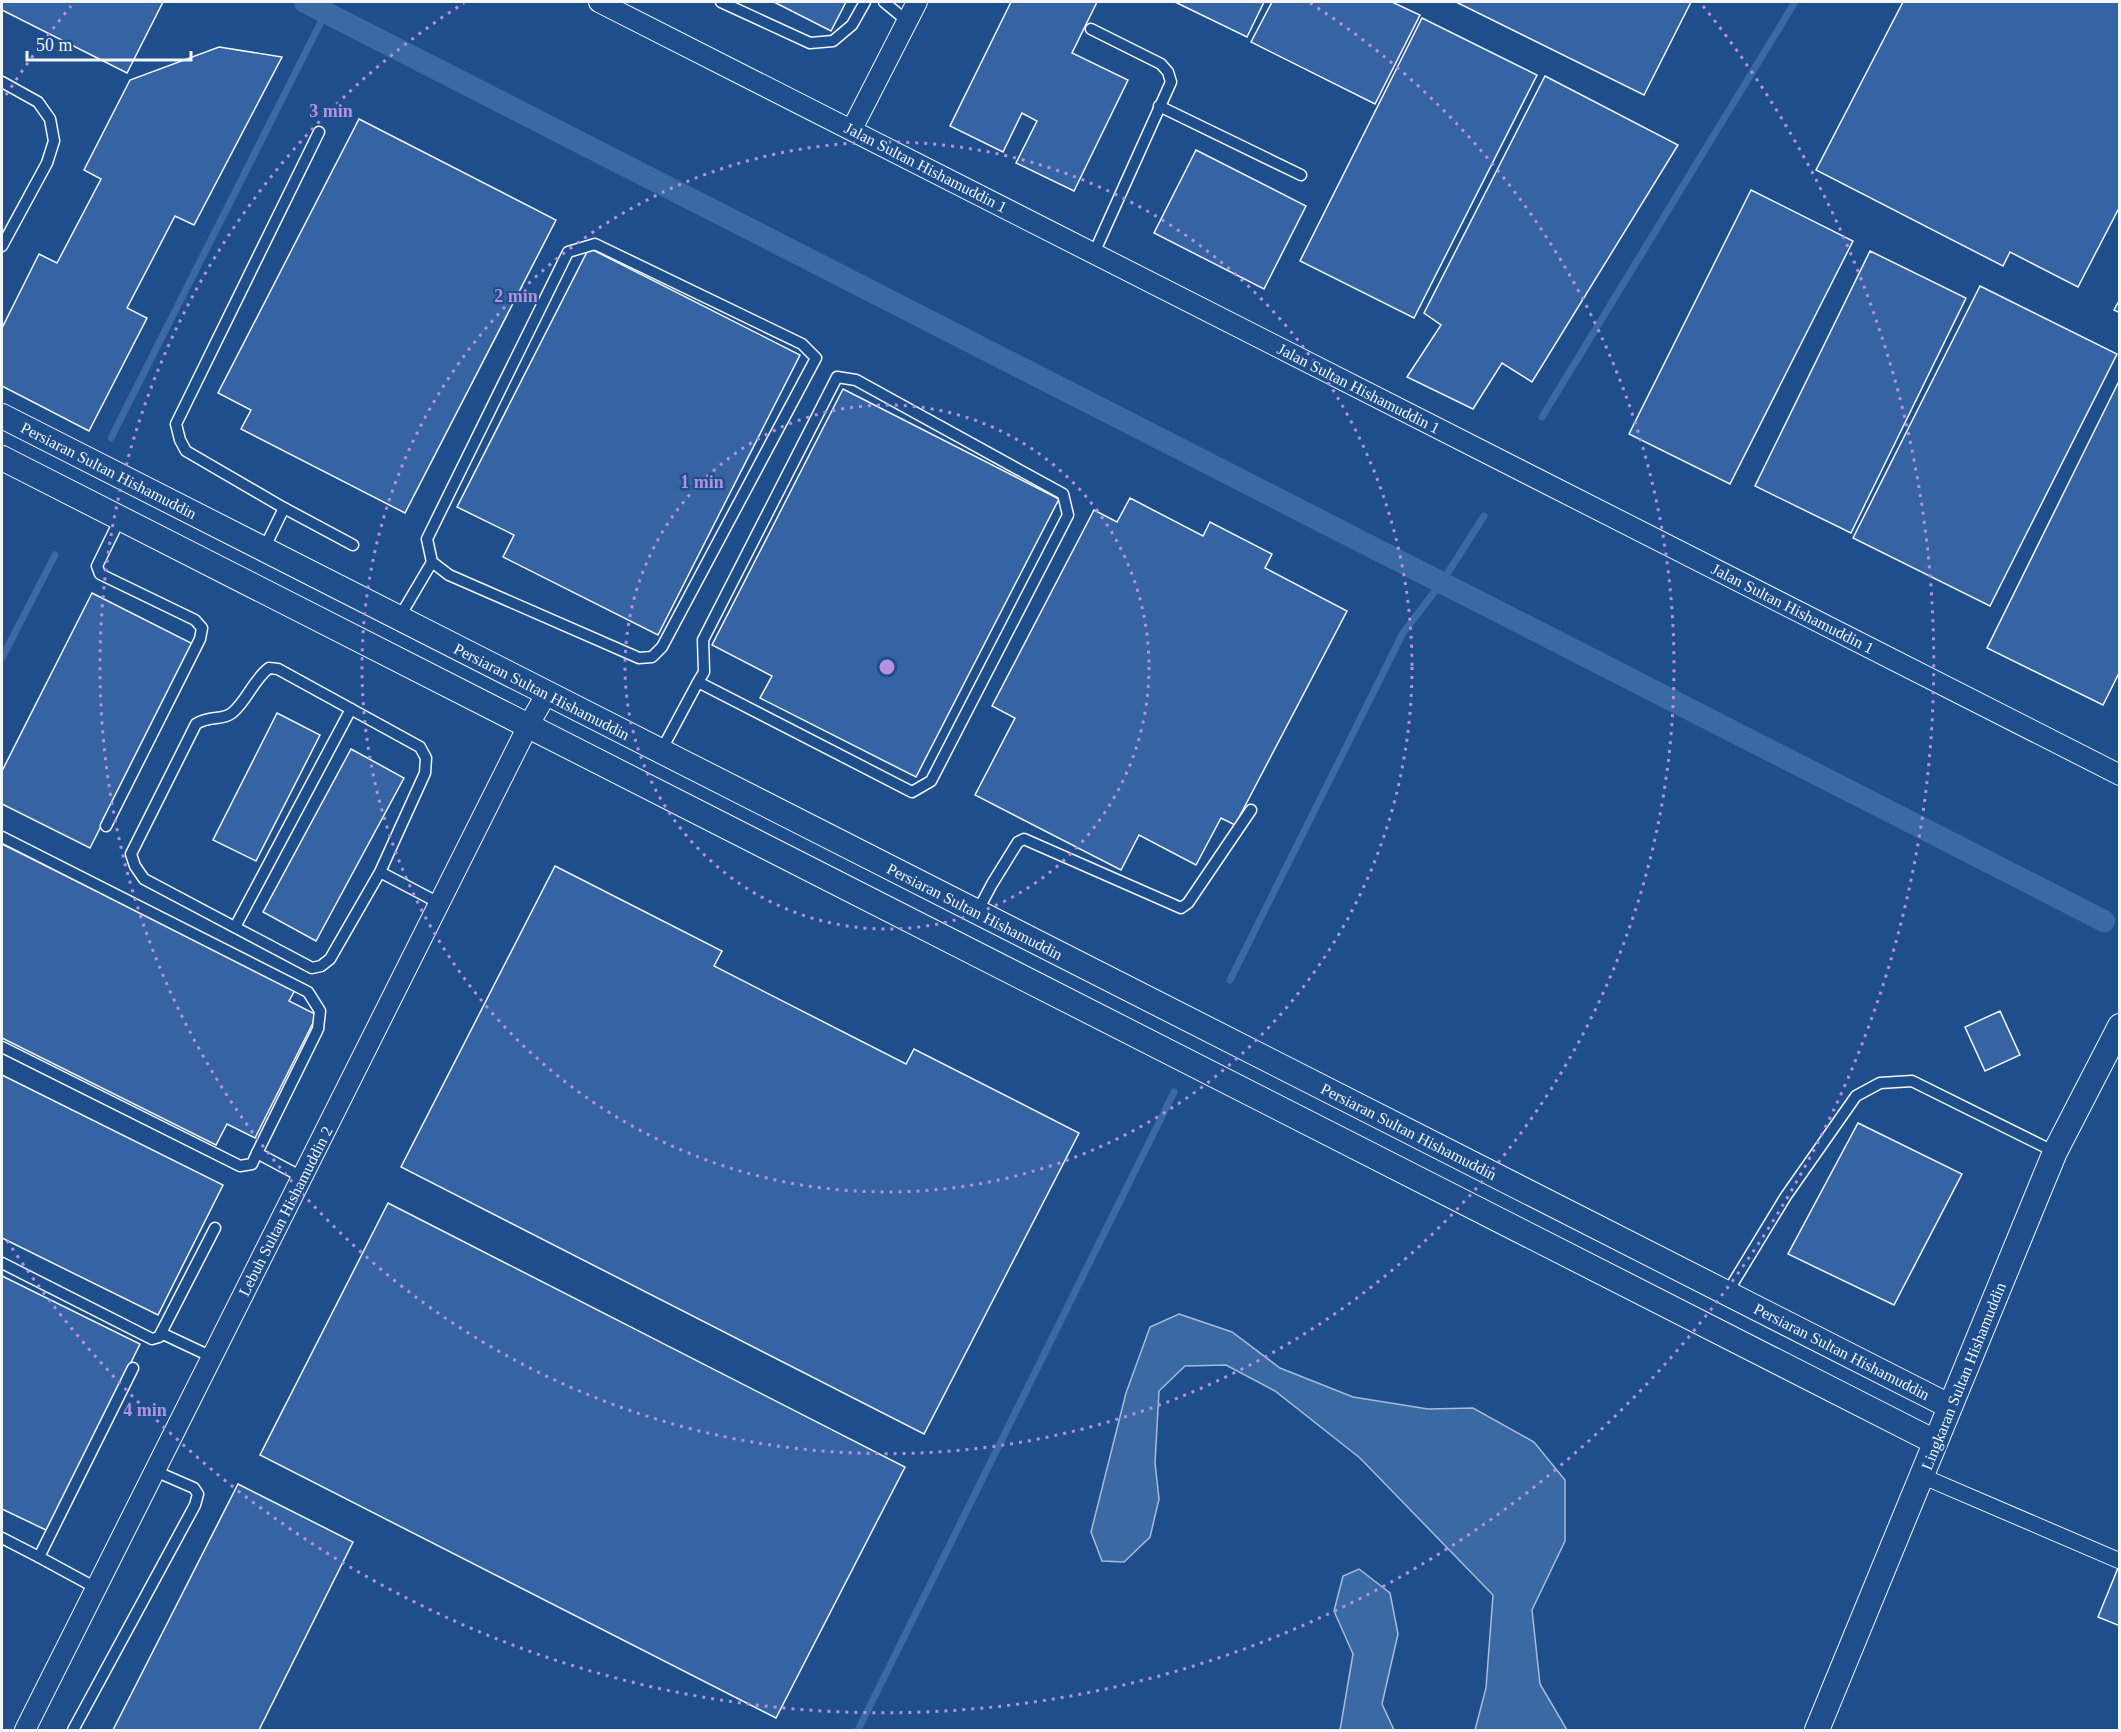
<svg xmlns="http://www.w3.org/2000/svg" width="2121" height="1732" viewBox="0 0 2121 1732" font-family="'Times New Roman',serif">
<style>
.water{fill:#3b69a3;stroke:#a8bbd7;stroke-width:1.5}
.lines{fill:none;stroke-linecap:round;stroke-linejoin:round}
.stream{stroke:#3b69a3;stroke-width:7}
.canal{stroke:#3b69a3;stroke-width:22}
.building{fill:#3563a3;stroke:#f2f6ff;stroke-width:1.5}
.service-casing{stroke:#f2f6ff;stroke-width:13}
.pedestrian-casing{stroke:#f2f6ff;stroke-width:17}
.minor-casing{stroke:#f2f6ff;stroke-width:22}
.tertiary-casing{stroke:#f2f6ff;stroke-width:26}
.service{stroke:#1f4e8c;stroke-width:10}
.pedestrian{stroke:#1f4e8c;stroke-width:15}
.minor{stroke:#1f4e8c;stroke-width:20}
.tertiary{stroke:#1f4e8c;stroke-width:24}
.ring{fill:none;stroke:#b691df;stroke-width:3;stroke-dasharray:3 6}
.labels{text-anchor:middle;stroke-width:4.5;stroke-linejoin:round;paint-order:stroke}
.street-label{font-size:16px;fill:#f2f6ff;stroke:#1f4e8c}
.centre{fill:#b691df;stroke:#1f4e8c;stroke-width:3}
.ring-label{font-size:18px;text-anchor:middle;font-weight:bold;fill:#b691df;stroke:#1f4e8c;stroke-width:4.5;stroke-linejoin:round;paint-order:stroke}
</style>
<rect width="100%" height="100%" fill="#1f4e8c"/>
<g class="water">
<path d="M1179,1314L1232,1332L1280,1368L1353,1397L1428,1409L1473,1408L1534,1442L1565,1480V1541L1532,1610L1540,1684L1567,1730H1475L1486,1688L1493,1595L1360,1458L1275,1391L1226,1365L1185,1366L1159,1391L1155,1463L1159,1499L1150,1537L1124,1562L1102,1561L1091,1532L1126,1393L1150,1327Z"/>
<path d="M1359,1569L1390,1593L1398,1634L1382,1704L1394,1730H1340L1353,1654L1334,1611L1343,1576Z"/>
</g>
<g class="lines">
<g class="stream">
<path d="M1542,417L1795,2"/>
<path d="M111,438L326,12"/>
<path d="M2,658L55,555"/>
<path d="M1230,980L1403,633L1442,582L1484,516"/>
<path d="M858,1730L1174,1092"/>
</g>
<path class="canal" d="M305,2L2104,921"/>
</g>
<g class="building">
<path d="M2,2H163L127,73L2,10Z"/>
<path d="M774,2H846L831,31Z"/>
<path d="M1011,2H1097L1072,53L1128,80L1074,191L1016,163L1037,121L1022,113L1003,152L950,126Z"/>
<path d="M1175,2H1264L1247,37Z"/>
<path d="M1272,2H1392L1420,15L1375,104L1251,42Z"/>
<path d="M1456,2H1691L1644,95Z"/>
<path d="M1903,2H2120V206L2078,287L2010,252L2003,266L1816,170Z"/>
<path d="M1422,18L1537,75L1414,318L1300,261Z"/>
<path d="M219,47L282,57L194,225L175,216L127,308L147,318L89,431L2,386V328L39,254L57,263L101,179L84,170L130,80Z"/>
<path d="M1545,76L1678,145L1532,382L1502,363L1473,409L1407,377L1441,325L1424,313Z"/>
<path d="M359,119L556,220L405,513L241,429L251,410L218,393Z"/>
<path d="M1196,150L1306,206L1264,289L1154,233Z"/>
<path d="M1751,190L1853,241L1730,484L1629,434Z"/>
<path d="M589,248L800,355L658,635L503,557L514,535L457,507Z"/>
<path d="M1870,251L1966,298L1851,533L1755,486Z"/>
<path d="M1980,286L2117,354L1990,606L1853,538Z"/>
<path d="M2120,299V313L2114,310Z"/>
<path d="M2120,379V671L2103,705L1987,648Z"/>
<path d="M843,389L1059,499L916,777L760,698L772,676L712,645Z"/>
<path d="M1130,498L1203,536L1210,522L1272,554L1265,568L1347,611L1235,825L1221,818L1196,865L1139,835L1121,870L975,795L1015,718L992,706L1094,510L1117,522Z"/>
<path d="M92,593L193,644L90,848L2,804V771Z"/>
<path d="M277,713L320,735L256,861L213,840Z"/>
<path d="M351,749L404,778L316,941L263,912Z"/>
<path d="M2,844L295,990L289,1001L317,1015L255,1138L227,1124L216,1145L2,1038Z"/>
<path d="M555,866L722,951L714,966L906,1064L914,1049L1079,1133L924,1434L401,1167Z"/>
<path d="M2000,1011L2020,1055L1985,1071L1965,1027Z"/>
<path d="M2,1075L223,1185L158,1315L2,1238Z"/>
<path d="M1858,1123L1962,1174L1894,1305L1788,1254Z"/>
<path d="M388,1203L905,1467L776,1718L260,1455Z"/>
<path d="M2,1276L140,1344L48,1531L2,1509Z"/>
<path d="M238,1484L353,1542L259,1730H113Z"/>
<path d="M2120,1563V1626L2098,1617Z"/>
</g>
<g class="lines">
<defs>
<g id="service">
<path d="M721,2L810,43L833,41L852,25L865,2"/>
<path d="M884,2L907,21"/>
<path d="M1091,29L1161,64L1168,72L1171,82L1094,253"/>
<path d="M2,82L38,102L50,119L54,141L47,163L2,246"/>
<path d="M1159,106L1301,175"/>
<path d="M595,244L802,344L816,358L662,647L652,657L639,658L449,575L432,562L427,539L568,252Z"/>
<path d="M284,508L353,545"/>
<path d="M264,549L284,508L186,451L180,440L176,424L319,132"/>
<path d="M399,618L432,562"/>
<path d="M661,751L698,682L704,672L703,640L837,377L856,380L1063,494L1068,515L931,781L912,792L698,682"/>
<path d="M106,826L200,639L202,628L195,620L100,574L97,566L120,519"/>
<path d="M2,837L308,992L320,1011L318,1029L257,1153L302,1177"/>
<path d="M380,872L330,959L321,966L312,968L144,879L135,866L131,854L196,724C210,715 222,721 232,713C247,701 253,680 269,668L278,669L420,747L426,758L425,773L380,872L439,903"/>
<path d="M977,912L992,884L1018,842L1024,839L1181,908L1188,903L1251,810"/>
<path d="M235,927L351,709"/>
<path d="M2,1047L240,1166L252,1164L257,1153"/>
<path d="M2,1263L152,1339L159,1337L161,1333L212,1357"/>
<path d="M1727,1293L1786,1196L1856,1096L1880,1083L1912,1081L2055,1152"/>
<path d="M161,1333L215,1228"/>
<path d="M2,1538L39,1557"/>
<path d="M96,1588L39,1557L133,1368"/>
<path d="M73,1730L195,1505L198,1494L194,1488L155,1471"/>
</g>
<path id="pedestrian" d="M1922,1476L2120,1561"/>
<g id="minor">
<path d="M599,2L2120,775"/>
<path d="M852,129L917,2"/>
<path d="M25,1730L528,726L547,693"/>
</g>
<g id="tertiary">
<path d="M2,416L1949,1406"/>
<path d="M2,458L1935,1442"/>
<path d="M1817,1730L2055,1152L2120,1026"/>
</g>
</defs>
<use href="#service" class="service-casing"/>
<use href="#pedestrian" class="pedestrian-casing"/>
<use href="#minor" class="minor-casing"/>
<use href="#tertiary" class="tertiary-casing"/>
<use href="#service" class="service"/>
<use href="#pedestrian" class="pedestrian"/>
<use href="#minor" class="minor"/>
<use href="#tertiary" class="tertiary"/>
</g>
<g class="ring">
<circle cx="887" cy="667" r="262"/>
<circle cx="887" cy="667" r="525"/>
<path d="M1310 3A787 787 0 1 1 464 3"/>
<path d="M6 95A1050 1050 0 0 1 71 6M1703 6A1050 1050 0 1 1 6 1239"/>
</g>
<g class="labels">
<g class="street-label">
<text transform="translate(926 167) rotate(27)" y="6">Jalan Sultan Hishamuddin 1</text>
<text transform="translate(1359 388) rotate(27)" y="6">Jalan Sultan Hishamuddin 1</text>
<text transform="translate(109 470) rotate(27)" y="6">Persiaran Sultan Hishamuddin</text>
<text transform="translate(1793 608) rotate(27)" y="6">Jalan Sultan Hishamuddin 1</text>
<text transform="translate(542 691) rotate(27)" y="6">Persiaran Sultan Hishamuddin</text>
<text transform="translate(975 911) rotate(27)" y="6">Persiaran Sultan Hishamuddin</text>
<text transform="translate(1409 1131) rotate(27)" y="6">Persiaran Sultan Hishamuddin</text>
<text transform="translate(285 1211) rotate(-63)" y="6">Lebuh Sultan Hishamuddin 2</text>
<text transform="translate(1842 1351) rotate(27)" y="6">Persiaran Sultan Hishamuddin</text>
<text transform="translate(1963 1376) rotate(-68)" y="6">Lingkaran Sultan Hishamuddin</text>
</g>
</g>
<circle cx="887" cy="667" r="9" class="centre"/>
<g class="ring-label">
<text x="331" y="117">3 min</text>
<text x="516" y="302">2 min</text>
<text x="702" y="488">1 min</text>
<text x="145" y="1416">4 min</text>
</g>
<rect width="2121" height="1732" fill="none" stroke="#f2f6ff" stroke-width="6"/>
<path d="M27 51v9h164v-9" fill="none" stroke="#f2f6ff" stroke-width="3"/>
<text x="36" y="51" font-size="18" fill="#f2f6ff" stroke="#1f4e8c" stroke-width="4.5" paint-order="stroke">50 m</text>
</svg>
